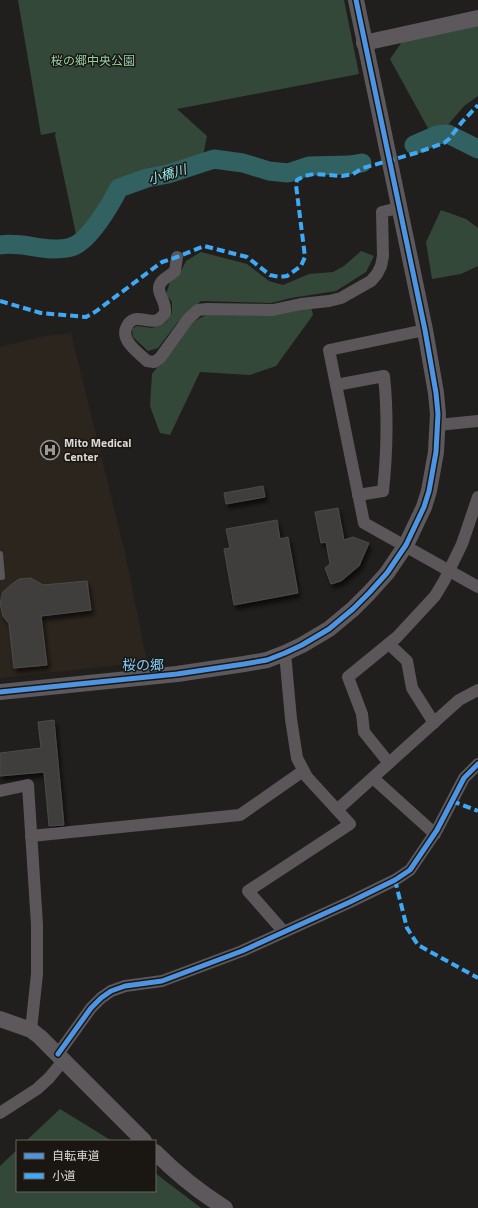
<svg xmlns="http://www.w3.org/2000/svg" width="478" height="1208" viewBox="0 0 478 1208" font-family="'Titillium Web','Noto Sans JP',sans-serif">
<style>
.built{fill:#2c251d}
.green{fill:#344839}
.lines{fill:none;stroke-linecap:round;stroke-linejoin:round}
.river{stroke:#326161;stroke-width:19}
.building{fill:#3f3d3d;stroke:#4c4b4b;filter:url(#shadow)}
.lane{stroke:#5a5659;stroke-width:6}
.street{stroke:#5a5659;stroke-width:12}
.secondary{stroke:#5d585b;stroke-width:16}
.quiet{stroke:#3fa9f5;stroke-width:4;stroke-dasharray:8 4;stroke-linecap:butt}
.cycleway-casing{stroke:#1a1612;stroke-width:8}
.cycleway{stroke:#4d94e3;stroke-width:5}
.labels{text-anchor:middle;stroke-width:3;stroke-linejoin:round;paint-order:stroke}
.park-label{font-size:12px;fill:#94cfa4;stroke:#1a1612}
.poi-label{font-size:12px;font-weight:bold;fill:#dbd9d6;stroke:#1a1612;text-anchor:start}
.water-label{font-size:13px;font-style:italic;fill:#91e9eb;stroke:#1a1612}
.quarter-label{font-size:14px;fill:#7dcbf8;stroke:#1a1612}
</style>
<defs>
<filter id="shadow"><feDropShadow dx="2.5" dy="4.5" stdDeviation="2" flood-color="#0009"/></filter>
</defs>
<rect width="100%" height="100%" fill="#211f1d"/>
<path class="built" d="M71,333L125,553L147,662L0,678V347L46,336Z"/>
<g class="green">
<path d="M18,0H344L359,74L177,109L207,136L203,156L121,182L101,211L76,234L55,135L56,132L41,135Z"/>
<path d="M478,25V96L464,106L447,126L429,130L390,59L402,42Z"/>
<path d="M441,210L466,219L478,228V266L461,274L432,279L426,242Z"/>
<path d="M361,251L374,256L366,272L336,291L291,298L271,303L201,301L177,323L158,348L148,351L133,337L132,329L137,326L152,328L166,322L172,313V302L166,294L170,282L180,273L186,261L201,252L247,264L269,281L283,285L309,274L333,272L344,266Z"/>
<path d="M311,307L313,315L276,366L250,375L200,372L170,435L160,433L150,406L152,374L193,322L206,315H276Z"/>
<path d="M60,1109L112,1141H26Z"/>
<path d="M17,1150V1191H155V1173L201,1208H0V1166Z"/>
</g>
<g class="lines">
<g class="river">
<path d="M414,145L437,135L448,134L478,149"/>
<path d="M0,245C18,242 34,248 52,249C58,249 66,249 71,247C89,242 111,204 119,188L147,178L168,174L214,159L243,163L269,171L288,173L309,166L350,165L362,163"/>
</g>
</g>
<g class="building">
<path d="M263,486L265,497L226,504L224,493Z"/>
<path d="M338,508L344,540L353,537L369,543L359,566L341,581L331,584L325,568L330,564L326,542L321,543L315,512Z"/>
<path d="M277,520L280,539L288,537L298,593L234,605L224,549L230,548L226,529Z"/>
<path d="M31,578L43,585L87,581L91,610L41,616L47,665L14,668L9,624L3,616L0,603L3,592L12,584L19,579Z"/>
<path d="M54,720L64,825L49,826L44,772L0,776V753L41,748L38,722Z"/>
</g>
<g class="lines">
<path class="lane" d="M0,554L2,577H0"/>
<g class="street">
<path d="M177,257L175,271C171,275 166,277 162,281C153,292 167,299 165,313C156,326 150,319 137,319C133,319 129,322 127,326C119,340 139,353 147,361L154,362L160,358L188,319L198,310L207,309L273,310L301,304L329,301L341,298L371,281L377,274L381,266L383,256L382,212L398,208"/>
<path d="M425,330L329,350L364,523L478,587"/>
<path d="M336,385L384,376C388,414 387,453 383,491L358,495"/>
<path d="M438,425L478,421"/>
<path d="M389,644L407,661L412,688L434,723"/>
<path d="M389,763L364,732L362,714L348,677L397,637L435,596L444,581L462,544L478,497"/>
<path d="M373,778L435,834"/>
<path d="M0,791L28,785L37,925V974L31,1030"/>
<path d="M338,809L459,700L478,690"/>
<path d="M31,836L240,815L303,771"/>
<path d="M284,932L248,891L350,824L307,777L297,758L291,719L285,653"/>
<path d="M58,1054L91,1008L101,998L111,991L125,986L162,981L242,951L350,902L395,880L410,870L437,830L464,778L478,764"/>
<path d="M0,1113L37,1089L49,1078L63,1061"/>
</g>
<g class="secondary">
<path d="M364,43L478,18"/>
<path d="M0,692L177,674L244,664L267,660L285,653L302,645L329,629L353,609L369,593L387,573L406,545L424,507L429,491L436,452L438,414L436,393L425,330L356,0"/>
<path d="M0,1019L31,1030L40,1037L144,1141"/>
<path d="M155,1152C177,1174 199,1192 225,1208"/>
</g>
<g class="quiet">
<path d="M0,301L41,313L86,317L95,312L162,262L177,257L204,246L247,257L270,275L279,277L287,276L301,266L305,257L296,185L297,180L304,176L314,174L342,176L353,174L363,168L416,153L444,143L449,139L462,122L478,105"/>
<path d="M452,801L478,811"/>
<path d="M395,880L407,928L418,945L478,978"/>
</g>
<defs>
<g id="cycleway">
<path d="M0,692L177,674L244,664L267,660L285,653L302,645L329,629L353,609L369,593L387,573L406,545L424,507L429,491L436,452L438,414L436,393L425,330L356,0"/>
<path d="M58,1054L91,1008L101,998L111,991L125,986L162,981L242,951L350,902L395,880L410,870L437,830L464,778L478,764"/>
</g>
</defs>
<use href="#cycleway" class="cycleway-casing"/>
<use href="#cycleway" class="cycleway"/>
</g>
<defs>
<symbol id="hospital-ring" viewBox="-11 -11 22 22"><circle r="9.5" fill="#1a1612" stroke="#9a9895" stroke-width="1.5"/><path d="M-5-5h3v3.5h4V-5h3V5h-3V1.5h-4V5h-3Z" fill="#9a9895"/></symbol>
</defs>
<g fill-rule="evenodd">
<use href="#hospital-ring" x="39" y="439" width="22" height="22"/>
</g>
<g class="labels">
<g class="park-label">
<text x="93" y="65">桜の郷中央公園</text>
</g>
<g class="poi-label">
<text x="64" y="447">Mito Medical<tspan x="64" dy="14">Center</tspan></text>
</g>
<g class="water-label">
<text transform="translate(167 174) rotate(-17)" y="5">小橋川</text>
</g>
<g class="quarter-label">
<text x="143" y="670">桜の郷</text>
</g>
</g>
<rect x="16" y="1140" width="140" height="52" fill="#1a1612" stroke="#676460"/>
<rect x="24" y="1153" width="20" height="6" fill="#4d94e3" stroke="#676460"/>
<text x="52" y="1160" font-size="12" fill="#dbd9d6">自転車道</text>
<rect x="24" y="1173" width="20" height="6" fill="#3fa9f5" stroke="#676460"/>
<text x="52" y="1180" font-size="12" fill="#dbd9d6">小道</text>
</svg>
